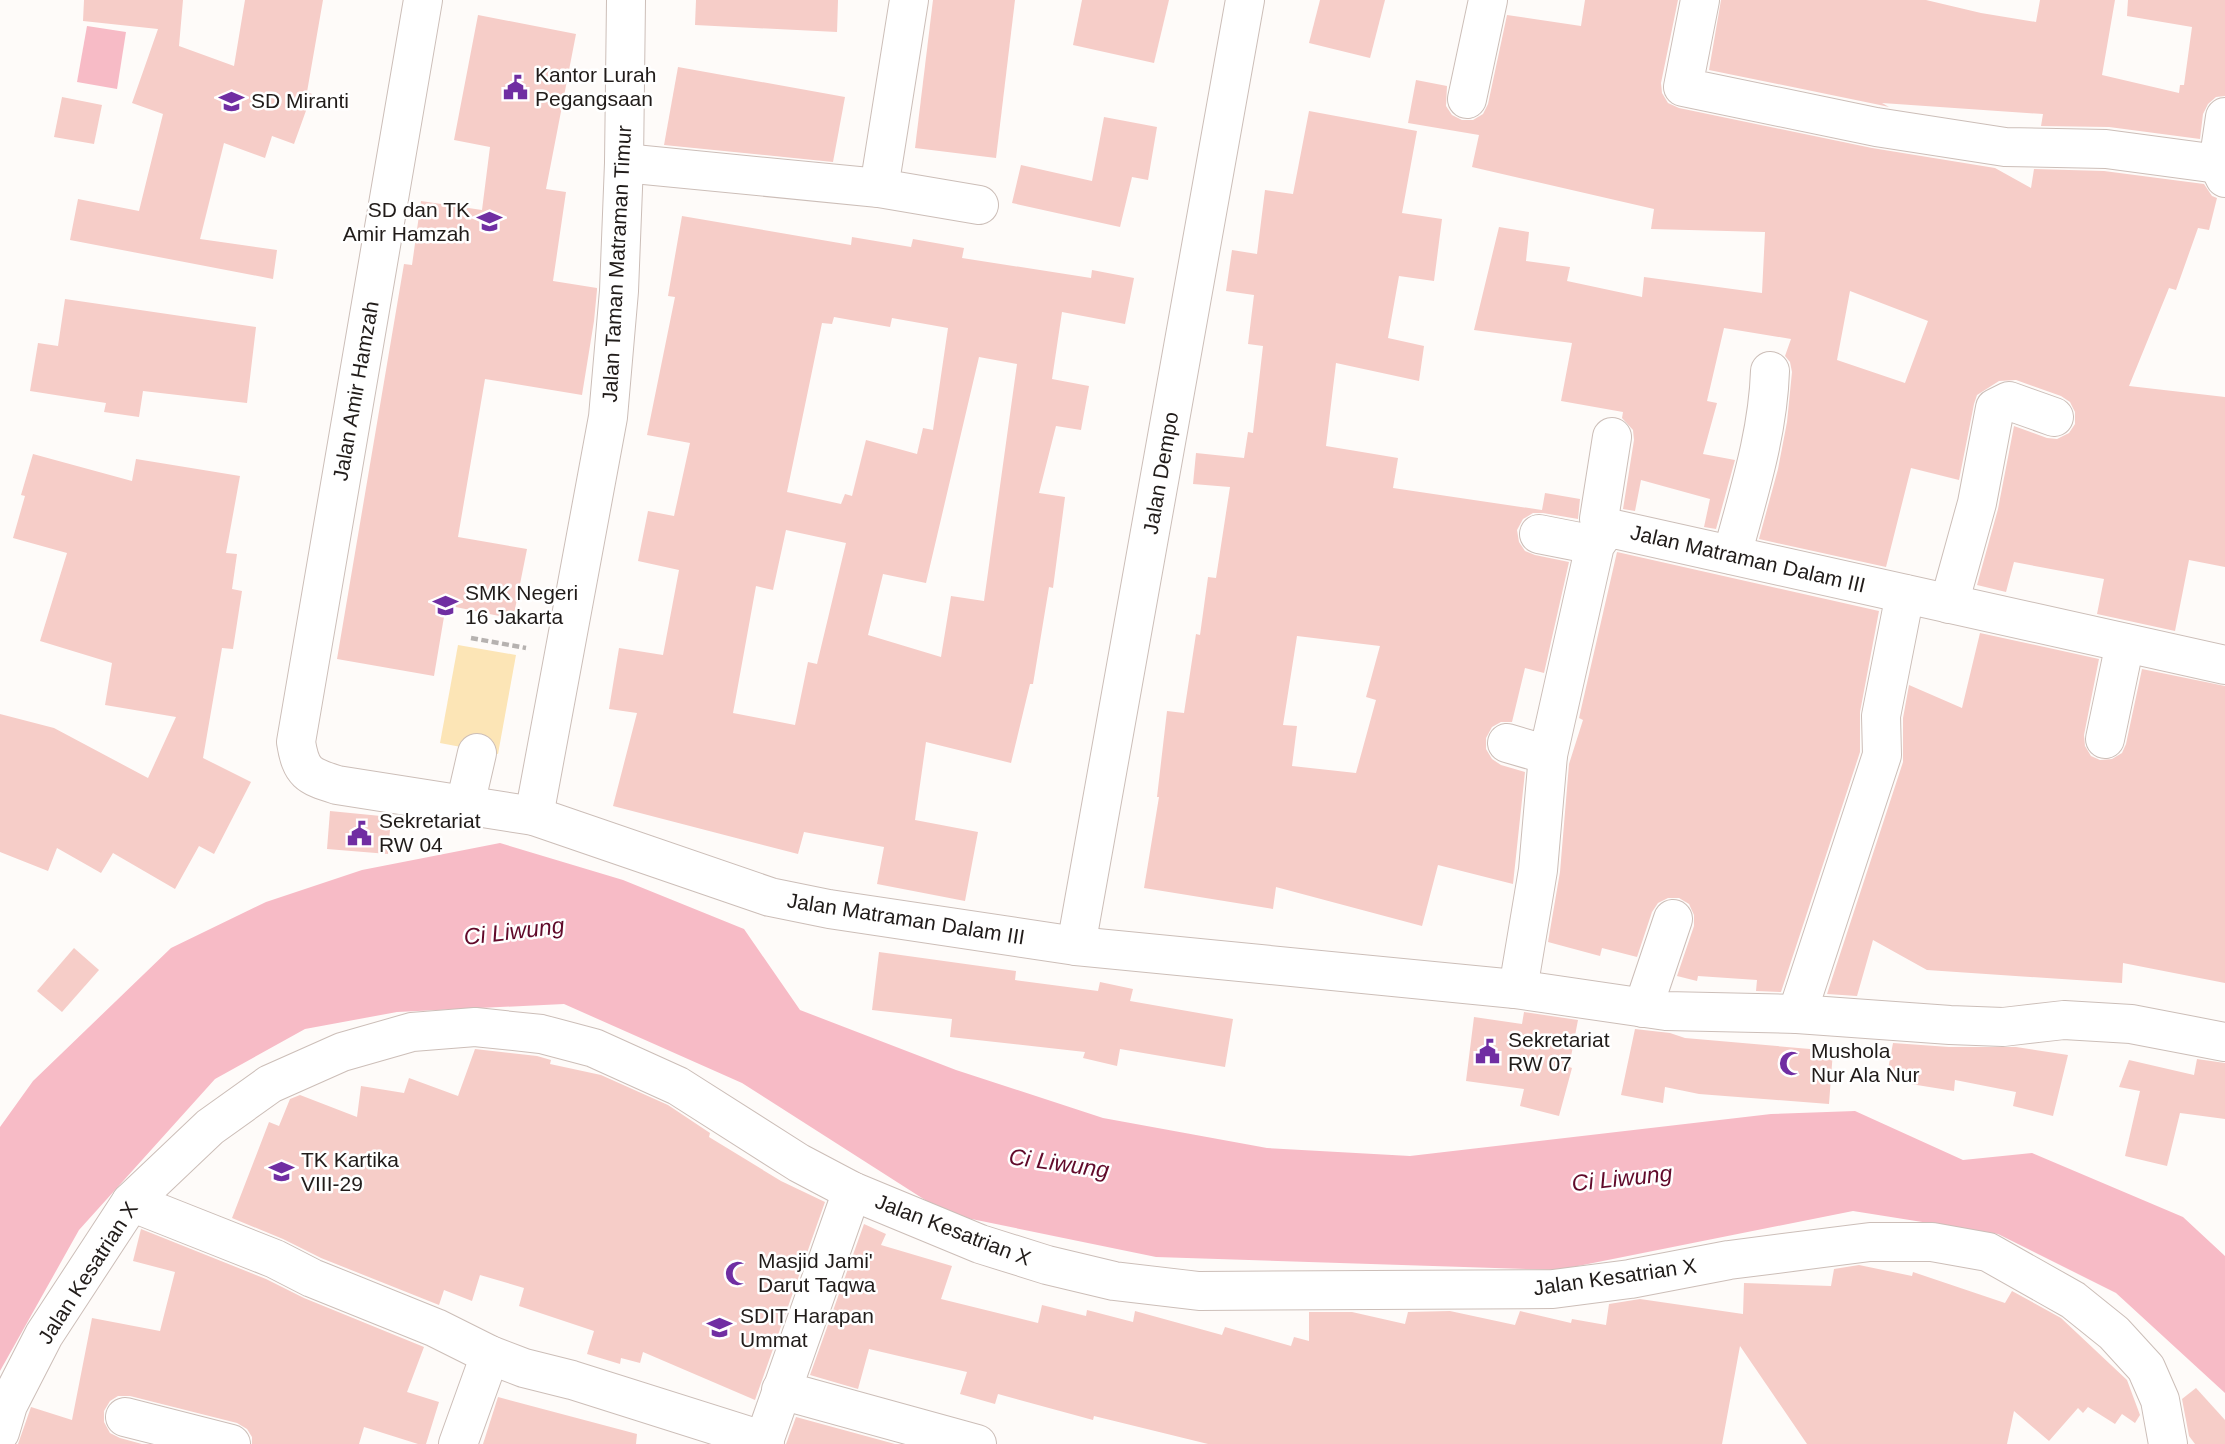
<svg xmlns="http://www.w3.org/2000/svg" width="2225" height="1444" viewBox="0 0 2225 1444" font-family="Helvetica,sans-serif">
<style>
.green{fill:#fce5b6}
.water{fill:#f7bbc6}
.building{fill:#f6cdc8;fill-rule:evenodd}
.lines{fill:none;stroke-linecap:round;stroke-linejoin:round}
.minor-casing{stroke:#ccbeb8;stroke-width:40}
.path{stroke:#b6b2b0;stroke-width:4.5;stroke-dasharray:7 3.5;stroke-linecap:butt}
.minor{stroke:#fff;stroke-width:38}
.labels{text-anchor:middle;stroke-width:5;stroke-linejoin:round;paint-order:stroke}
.poi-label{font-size:21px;fill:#211c1a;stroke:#fff;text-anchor:start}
.street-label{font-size:21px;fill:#211c1a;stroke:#fff}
.water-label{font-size:23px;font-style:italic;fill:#610a2a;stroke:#fff}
</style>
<rect width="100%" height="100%" fill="#fefbf9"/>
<path class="green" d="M458,645L516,655L498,754L440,743Z"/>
<g class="water">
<path d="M87,26L126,32L117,89L77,82Z"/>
<path d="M500,843L623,880L744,929L800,1010L956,1070L1103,1118L1267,1148L1410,1156L1771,1114L1855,1111L1963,1160L2032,1153L2183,1217L2225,1256V1393L2116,1293L1998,1234L1853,1211L1558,1270L1156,1257L947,1214L742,1083L564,1004L397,1012L305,1029L215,1079L79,1230L0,1371V1127L33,1081L171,948L266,902L362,870Z"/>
</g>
<g class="building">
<path d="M84,0H183L179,46L234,66L245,0H323L307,92L312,94L294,144L272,136L265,158L224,143L200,239L277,250L273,279L70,240L78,199L139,211L163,114L132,103L158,29L83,21Z"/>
<path d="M696,0H838L837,32L695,25Z"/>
<path d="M933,0H1015L996,158L915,148Z"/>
<path d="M1082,0H1169L1154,63L1073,45Z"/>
<path d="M1320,0H1385L1370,58L1309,43Z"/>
<path d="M1585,0H1678L1661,83L1662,93L1668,103L1679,108L1872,148L1995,168L2031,188L2034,169L2104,171L2204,184L2212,196L2217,198L2209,230L2198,228L2176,290L2169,288L2129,386L2225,397V567L2189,560L2175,631L2097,614L2104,579L2014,562L2006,592L1977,585L1998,509L2014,426L2047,438L2057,439L2069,433L2075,424V412L2070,402L2061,396L2016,380L1999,381L1977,395L1974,404L1959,480L1911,468L1886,567L1759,539L1778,469L1787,422L1792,372L1790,362L1785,356L1791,339L1724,328L1707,401L1717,403L1703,454L1735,460L1716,529L1704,527L1710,499L1641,480L1635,511L1623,509L1634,440L1633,430L1622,418L1623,412L1561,401L1572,343L1474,330L1499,227L1529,232L1526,261L1570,267L1567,281L1642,297L1644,277L1762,293L1765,232L1651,229L1654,209L1472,167L1479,135L1408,123L1416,80L1447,86L1446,106L1452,115L1462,120H1473L1483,114L1488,104L1507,15L1581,26ZM1850,291L1928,321L1905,383L1837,360Z"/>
<path d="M1721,0H1926L1981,13L2036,22L2040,0H2115L2102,75L2179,93L2180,85H2184L2192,27L2127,16L2128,0H2225V96L2216,97L2208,104L2203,114L2200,139L2109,127L2041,126L2043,114L1882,103L1889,107L1880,105L1709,70Z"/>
<path d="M478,15L576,34L546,189L566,192L553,281L597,288V290L594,321L582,395L485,379L458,537L527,549L513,619L446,605L434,676L337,659L404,264L412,265L421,201L482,210L490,147L454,140Z"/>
<path d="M678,67L845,97L833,162L664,145Z"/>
<path d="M62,97L102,105L94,144L54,137Z"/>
<path d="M1309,111L1417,131L1402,213L1442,219L1434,281L1399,276L1388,338L1424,346L1419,381L1336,363L1326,446L1398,458L1393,488L1542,510L1545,493L1580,499L1578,519L1543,513H1533L1523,519L1517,530L1519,542L1525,551L1535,555L1569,562L1544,673L1525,668L1512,722H1501L1492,727L1486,738V749L1492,759L1501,765L1525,772L1513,884L1438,865L1422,926L1276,887L1273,909L1144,888L1159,797H1157L1167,711L1184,713L1196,634L1200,635L1208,577L1216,578L1230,487L1193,484L1196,453L1244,458L1248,432L1253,433L1263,346L1248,344L1254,295L1226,291L1232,250L1257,254L1265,190L1293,194ZM1297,636L1380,646L1366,697L1376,700L1356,773L1292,766L1297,726L1283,725Z"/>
<path d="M1104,117L1157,127L1148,180L1132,177L1120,227L1012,203L1021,165L1092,181Z"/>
<path d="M682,216L851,245L852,237L911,247L913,239L964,248L962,258L1091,278L1092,270L1134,278L1125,324L1062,312L1052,379L1089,386L1081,430L1056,426L1039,493L1065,497L1053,588L1049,587L1033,684H1030L1011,763L926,742L915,820L978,832L965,901L877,884L884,847L804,832L798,854L613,806L637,713L609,709L619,648L663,655L679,570L638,561L648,511L674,516L690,443L647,435L675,297L668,296ZM834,317L890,327L892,318L948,328L933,430L923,428L917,454L866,440L852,496L845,494L841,504L787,492L822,323L832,324ZM979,357L1017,364L984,601L951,596L941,657L868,635L883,574L926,583ZM786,530L846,543L817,664L808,662L795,725L733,713L756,586L773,590Z"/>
<path d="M65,299L256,327L247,403L143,391L139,417L104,412L106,403L30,391L38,343L58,346Z"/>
<path d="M33,454L132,481L136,459L240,476L226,553L237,554L232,589L242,591L233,649L222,648L203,758L251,782L214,854L199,846L175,889L113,853L101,873L57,848L48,871L0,852V714L54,728L148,778L176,717L105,705L112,663L40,641L67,553L13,538L25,496L21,495Z"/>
<path d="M1617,552L1879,611L1860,712V752L1781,992L1756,991L1757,980L1698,976L1697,981L1677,976L1694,926V915L1689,904L1679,898H1668L1658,903L1652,912L1637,957L1602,948L1600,956L1548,942L1560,872L1569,764L1583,720L1579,718Z"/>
<path d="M1980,633L2099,659L2084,735L2085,746L2091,756L2100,760L2112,759L2122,753L2126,744L2142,669L2225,686V983L2123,963L2122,983L1927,970L1873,940L1857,996L1827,994L1903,762V718L1909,685L1962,708Z"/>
<path d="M330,811L391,817L388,854L327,849Z"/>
<path d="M74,948L99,970L62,1012L37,991Z"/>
<path d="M879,952L1016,971L1015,980L1098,991L1100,982L1133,989L1130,1001L1233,1019L1225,1067L1120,1049L1117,1066L1083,1058L1085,1052L950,1037L952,1019L872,1010Z"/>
<path d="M1524,1012L1578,1020L1569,1067L1572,1068L1559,1116L1520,1106L1524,1089L1466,1081L1474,1017L1522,1024Z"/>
<path d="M1635,1029L1670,1033L1685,1038L1833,1051L1829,1104L1699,1094L1665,1087L1663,1103L1621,1095Z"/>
<path d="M1893,1043L1949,1047H2016L2068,1055L2053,1116L2013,1106L2016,1092L1955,1080L1954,1091L1886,1080Z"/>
<path d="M475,1049L537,1056L551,1060L550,1064L601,1075L668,1105L710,1133L709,1137L781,1181L825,1202L755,1400L643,1352L640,1363L621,1358L620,1364L587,1354L594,1331L519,1306L524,1288L480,1275L472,1301L444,1290L439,1305L321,1258L283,1239L232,1218L269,1122L279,1126L290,1099L300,1095L357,1117L361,1086L404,1093L409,1078L458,1096Z"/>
<path d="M2197,1059L2225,1063V1119L2180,1113L2167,1166L2125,1156L2140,1091L2119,1087L2129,1060L2194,1075Z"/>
<path d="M864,1224L886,1234L881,1245L952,1266L941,1299L1038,1323L1042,1305L1086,1316L1087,1310L1133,1322L1135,1311L1222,1335L1225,1327L1291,1346L1294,1337L1309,1341V1312H1352L1405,1324L1408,1312L1450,1311L1515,1325L1520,1311L1571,1323L1572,1319L1606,1325L1609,1304L1640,1299L1743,1314L1744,1283L1831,1286L1834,1269L1859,1265L1912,1276L1913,1272L2005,1303L2012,1291L2061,1318L2127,1380L2140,1415L2135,1423L2122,1414L2115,1424L2088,1407L2083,1413L2078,1408L2049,1441L2014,1411L2007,1444H1807L1740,1346L1722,1444H1208L1094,1416L1093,1420L998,1394L995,1404L960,1394L967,1372L869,1349L858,1389L810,1375Z"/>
<path d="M141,1229L266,1279L304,1298L424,1347L407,1392L439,1402L426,1444H418L364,1427L359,1444H252V1437L247,1429L237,1423L130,1396H118L110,1401L104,1411V1422L110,1433L120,1438L142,1444H18L31,1407L72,1420L92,1318L160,1331L175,1272L133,1261Z"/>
<path d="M2196,1388L2225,1420V1444H2195L2189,1436L2182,1399Z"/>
<path d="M498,1397L637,1434L636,1444H483Z"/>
<path d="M796,1417L895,1444H786Z"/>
</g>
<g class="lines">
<defs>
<g id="minor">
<path d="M423,0L296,742C301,773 308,776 337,785L534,816L770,897L829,909L1076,946L1515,989L1666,1011L1797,1014L1950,1025L2003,1027L2064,1020L2131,1024L2225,1042"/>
<path d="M1700,0L1683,87L1876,127L2005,147L2106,149L2218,164"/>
<path d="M1467,99L1488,0"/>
<path d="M2225,117L2218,164L2225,178"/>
<path d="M624,163L879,188L979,205"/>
<path d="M879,188L909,0"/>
<path d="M1539,534L1595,545"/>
<path d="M1603,534L1599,519L1612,437"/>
<path d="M1732,555C1748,495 1768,434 1770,371"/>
<path d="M1949,604L1977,503L1995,408L2009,401L2054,417"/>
<path d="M2105,739L2125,643"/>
<path d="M1507,743L1548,755"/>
<path d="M465,805L477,753"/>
<path d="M534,816L608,417L619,291L624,163L626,0"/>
<path d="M1076,946L1245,0"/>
<path d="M1515,989L1520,977L1538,870L1548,755L1595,545L1603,534L1614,529L2225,665"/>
<path d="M1643,1008L1673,919"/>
<path d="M1797,1014L1882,755L1881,716L1905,594"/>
<path d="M131,1202L275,1259L312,1278L436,1328L490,1355L524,1368L572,1380L765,1441"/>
<path d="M781,1390L977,1444"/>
<path d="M125,1417L231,1444"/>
<path d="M0,1432L8,1405L44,1335L131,1202L210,1127L270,1084L342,1052L412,1032L475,1027L541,1034L594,1048L678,1086L799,1163L852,1191L980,1244L1047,1265L1114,1281L1199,1291L1553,1289L1630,1279L1729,1260L1870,1242H1932L1988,1252L2073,1300L2114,1333L2146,1368L2160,1400L2168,1444"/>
<path d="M458,1444L490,1355"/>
<path d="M763,1444L852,1191"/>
</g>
</defs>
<use href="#minor" class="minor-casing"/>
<path class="path" d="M471,638L526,648"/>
<use href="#minor" class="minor"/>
</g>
<defs>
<symbol id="civic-bare" viewBox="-9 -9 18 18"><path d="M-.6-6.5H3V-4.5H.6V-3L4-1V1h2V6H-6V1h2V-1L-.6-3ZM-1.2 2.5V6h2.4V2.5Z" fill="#702ea2" stroke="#fff" stroke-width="2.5" paint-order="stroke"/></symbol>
<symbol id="school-bare" viewBox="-9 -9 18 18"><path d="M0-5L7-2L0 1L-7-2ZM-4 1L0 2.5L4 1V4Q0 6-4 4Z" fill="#702ea2" stroke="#fff" stroke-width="2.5" paint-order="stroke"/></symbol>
<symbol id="mosque-bare" viewBox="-9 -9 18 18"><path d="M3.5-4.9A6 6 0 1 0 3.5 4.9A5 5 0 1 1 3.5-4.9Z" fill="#702ea2" stroke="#fff" stroke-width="2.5" paint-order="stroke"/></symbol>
</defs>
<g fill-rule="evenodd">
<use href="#civic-bare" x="498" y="70" width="35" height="35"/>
<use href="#school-bare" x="214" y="84" width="35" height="35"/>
<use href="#school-bare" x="472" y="204" width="35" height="35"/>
<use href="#school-bare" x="428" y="588" width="35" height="35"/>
<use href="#civic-bare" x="342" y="816" width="35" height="35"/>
<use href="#civic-bare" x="1470" y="1034" width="35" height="35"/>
<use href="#mosque-bare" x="1774" y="1046" width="35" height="35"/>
<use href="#school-bare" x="264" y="1154" width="35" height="35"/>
<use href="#mosque-bare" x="720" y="1256" width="35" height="35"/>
<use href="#school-bare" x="702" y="1310" width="35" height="35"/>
</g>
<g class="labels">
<g class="poi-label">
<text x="535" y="82">Kantor Lurah<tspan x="535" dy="24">Pegangsaan</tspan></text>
<text x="251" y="108">SD Miranti</text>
<text x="470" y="217" text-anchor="end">SD dan TK<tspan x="470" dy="24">Amir Hamzah</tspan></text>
<text x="465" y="600">SMK Negeri<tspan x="465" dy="24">16 Jakarta</tspan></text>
<text x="379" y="828">Sekretariat<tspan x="379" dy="24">RW 04</tspan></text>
<text x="1508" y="1047">Sekretariat<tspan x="1508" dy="24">RW 07</tspan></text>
<text x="1811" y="1058">Mushola<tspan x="1811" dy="24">Nur Ala Nur</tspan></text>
<text x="301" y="1167">TK Kartika<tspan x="301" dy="24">VIII-29</tspan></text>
<text x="758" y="1268">Masjid Jami'<tspan x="758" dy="24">Darut Taqwa</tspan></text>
<text x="740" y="1323">SDIT Harapan<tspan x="740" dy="24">Ummat</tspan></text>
</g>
<g class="street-label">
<text transform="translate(617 264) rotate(-87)" y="7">Jalan Taman Matraman Timur</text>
<text transform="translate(356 391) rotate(-80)" y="7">Jalan Amir Hamzah</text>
<text transform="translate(1161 473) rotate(-80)" y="7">Jalan Dempo</text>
<text transform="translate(1748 559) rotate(13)" y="7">Jalan Matraman Dalam III</text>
<text transform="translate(906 919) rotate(9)" y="7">Jalan Matraman Dalam III</text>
<text transform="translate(953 1230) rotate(21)" y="7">Jalan Kesatrian X</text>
<text transform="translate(88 1273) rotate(-57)" y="7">Jalan Kesatrian X</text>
<text transform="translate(1615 1277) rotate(-8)" y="7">Jalan Kesatrian X</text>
</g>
<g class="water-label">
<text transform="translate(514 931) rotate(-7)" y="8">Ci Liwung</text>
<text transform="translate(1059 1163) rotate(8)" y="8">Ci Liwung</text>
<text transform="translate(1622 1178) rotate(-6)" y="8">Ci Liwung</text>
</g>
</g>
</svg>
